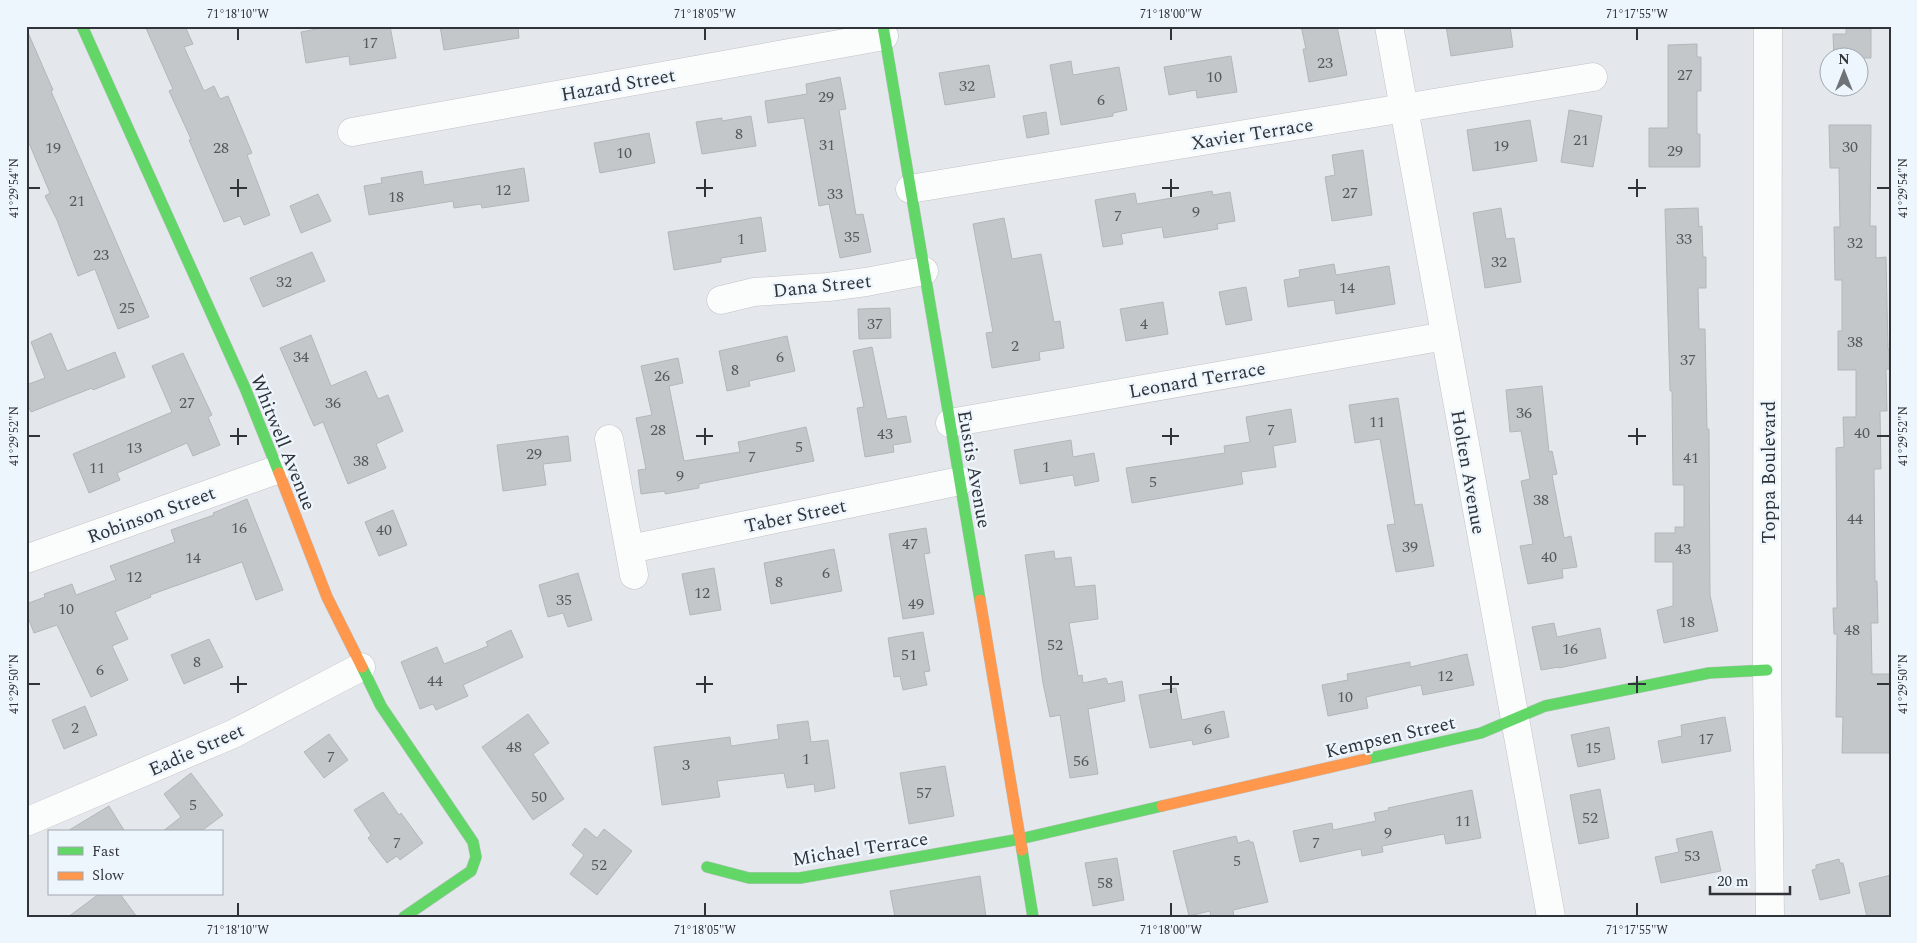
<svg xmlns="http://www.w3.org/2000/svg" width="1917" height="943" viewBox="0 0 1917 943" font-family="Spectral,serif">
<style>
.building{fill:#c4c7ca;stroke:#b4b7ba}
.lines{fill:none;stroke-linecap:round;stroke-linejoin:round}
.street-casing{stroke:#c0c3c6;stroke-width:29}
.fast-casing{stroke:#c0c3c6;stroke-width:12}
.slow-casing{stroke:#c0c3c6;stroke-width:12}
.street{stroke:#fbfcfc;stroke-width:28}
.fast{stroke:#63d668;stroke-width:11}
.slow{stroke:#ff974d;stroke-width:11}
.ticks{fill:none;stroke:#303337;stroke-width:2}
.labels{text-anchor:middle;stroke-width:4.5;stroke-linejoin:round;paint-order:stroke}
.number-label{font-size:16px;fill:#55585c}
.street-label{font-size:19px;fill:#303337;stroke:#edf5fd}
.neatline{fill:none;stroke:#303337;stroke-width:2}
.ticks-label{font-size:12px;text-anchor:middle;fill:#303337}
</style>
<rect width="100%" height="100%" fill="#e4e8ec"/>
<g class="building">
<path d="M145,26H185L193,44L184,47L204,91L214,86L220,99L228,96L252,153L247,155L270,215L244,225L240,216L224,222L189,140L191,139L169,91L173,89Z"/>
<path d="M332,26H390L396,58L350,65L349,56L306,63L301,32Z"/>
<path d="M440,26H518L519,38L444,50Z"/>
<path d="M1301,26H1337L1347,75L1309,82L1303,49H1306Z"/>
<path d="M1446,26H1510L1513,47L1451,56Z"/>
<path d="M1846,26H1871V58H1834L1833,34H1846Z"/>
<path d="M26,28L53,90L51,91L149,317L118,329L95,269L78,276L57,220L45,196L50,193L26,136Z"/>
<path d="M1697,44V57H1701V91H1697V134H1700V167H1649V128H1668V45Z"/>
<path d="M1231,56L1237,92L1197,98L1196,90L1169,95L1164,67Z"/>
<path d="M1071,61L1073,75L1119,67L1127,110L1113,113V116L1061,125L1050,65Z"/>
<path d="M989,65L995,97L945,105L939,73Z"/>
<path d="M840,77L846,109L839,110L856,215L863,214L871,252L840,258L829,204L819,206L804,118L768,123L765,101L807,94L806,84Z"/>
<path d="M1569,110L1602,116L1593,167L1561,162Z"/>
<path d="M1046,112L1049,134L1027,138L1023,116Z"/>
<path d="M751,116L756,146L702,154L696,122L722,118V121Z"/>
<path d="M1530,120L1537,161L1473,171L1467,130Z"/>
<path d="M1829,125H1871L1870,226H1876V258L1886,257L1888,349H1891V369H1886L1887,411H1880L1881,469H1874L1875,581H1877L1878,623H1871L1872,674H1891V753H1842L1843,717H1836L1837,634H1834L1833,608H1837L1836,448L1844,447L1843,417H1856V370H1838V331H1842V280H1835L1834,227H1840L1839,168H1830Z"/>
<path d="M649,133L655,163L600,173L594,143Z"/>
<path d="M1363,150L1372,215L1332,221L1325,177L1335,175L1332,155Z"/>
<path d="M524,168L529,201L482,208L481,204L454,208L453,201L369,215L364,186L382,183L381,178L422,171L424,185Z"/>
<path d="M1212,191L1213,195L1230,192L1235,221L1217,224L1218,229L1164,238L1162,227L1121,234L1123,244L1103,247L1095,200L1135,193L1137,204Z"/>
<path d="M318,194L331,221L301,233L290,206Z"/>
<path d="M1501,208L1506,239L1514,238L1521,282L1485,288L1473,213Z"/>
<path d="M1698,208L1699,227L1702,226L1703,257H1706V288H1698L1699,329H1705L1707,429H1709L1710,595L1718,631L1664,643L1657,610L1673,606V562H1655V533H1675V527H1684V485H1673L1672,391H1670L1665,209Z"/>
<path d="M761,217L766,251L721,258V262L674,270L668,232Z"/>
<path d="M1004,218L1012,259L1041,254L1054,322L1060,321L1064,348L1039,352L1040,360L992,368L986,333L993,332L973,224Z"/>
<path d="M312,252L325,281L263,307L250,278Z"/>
<path d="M1334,264L1336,275L1389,266L1395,304L1336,314L1334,300L1288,307L1284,280L1300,277L1299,270Z"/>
<path d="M1246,287L1252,320L1226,325L1219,292Z"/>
<path d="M1163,302L1168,334L1126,341L1120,309Z"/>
<path d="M890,308L891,338L859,339L858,309Z"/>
<path d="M51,333L67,371L115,352L125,377L93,390L92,388L31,412L26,401V385L45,378L31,342Z"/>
<path d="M311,335L331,386L366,371L378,399L388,395L403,431L376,444L386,468L348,484L323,422L314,426L280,348Z"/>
<path d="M787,336L795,371L749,381L750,386L727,391L719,351Z"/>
<path d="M872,347L887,419L906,416L911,442L893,445L894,452L865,457L857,408L864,407L853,351Z"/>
<path d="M183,353L212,415L208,417L220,445L193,456L187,443L117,473L120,480L89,493L73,454L172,412L152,366Z"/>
<path d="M678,358L683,383L669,386L684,461L740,452L738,442L806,427L814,461L699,484V488L665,494V491L641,494L638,470L646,469L636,418L652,415L641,366Z"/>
<path d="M1542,386L1549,452L1552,451L1557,474L1552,475L1564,538L1571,536L1577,567L1562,569L1563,578L1528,584L1520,546L1533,544L1521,481L1530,479L1521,431L1510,432L1506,390Z"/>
<path d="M1398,398L1415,505L1422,504L1434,566L1396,572L1387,525L1395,524L1380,439L1355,443L1349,405Z"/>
<path d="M1291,409L1296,442L1273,446L1276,467L1241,472L1243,484L1132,503L1126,468L1225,453L1224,446L1250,442L1246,417Z"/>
<path d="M568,436L571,461L543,464L546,485L503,491L497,445Z"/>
<path d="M1071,440L1073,457L1094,453L1099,481L1075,486L1073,475L1020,484L1014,450Z"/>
<path d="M247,499L283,590L256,600L242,562L150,595L151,597L115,612L128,639L112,646L128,680L91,697L57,625L34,633L26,612V604L45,597L44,594L72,584L76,595L116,580L110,566L175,542L171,530L214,515L213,513Z"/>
<path d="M393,510L407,545L379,556L365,522Z"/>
<path d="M926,528L930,553L924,554L934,614L903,619L889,534Z"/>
<path d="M834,549L842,591L771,604L764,563Z"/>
<path d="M1054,551L1055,559L1071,557L1075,587L1095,585L1098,619L1069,623L1078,676L1082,675L1083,683L1106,678L1108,684L1122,681L1125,701L1088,709L1098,774L1070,778L1060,715L1050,717L1043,683L1025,555Z"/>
<path d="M714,568L721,610L690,615L682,574Z"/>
<path d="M578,573L592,620L568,627L563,613L548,617L539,585Z"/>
<path d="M1554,623L1557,637L1600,628L1606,658L1559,668V667L1541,670L1532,627Z"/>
<path d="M511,630L523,657L463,685L468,696L436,710L433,704L420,709L401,662L437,647L444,664L488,646L486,642Z"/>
<path d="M923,632L930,671L924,672L927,685L903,690L900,676L894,677L888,638Z"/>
<path d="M209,639L223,667L184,684L171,655Z"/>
<path d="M1467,654L1474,685L1423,695L1421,685L1366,697L1368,708L1328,716L1322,685L1348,680L1347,674L1410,662V667Z"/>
<path d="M1176,688L1182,720L1224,711L1229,737L1193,745L1192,740L1150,748L1139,695Z"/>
<path d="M85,706L97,735L64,749L52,720Z"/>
<path d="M528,714L549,743L533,754L564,799L533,820L482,747Z"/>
<path d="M1725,717L1731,751L1662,763L1658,741L1682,736L1681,725Z"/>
<path d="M808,721L811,742L828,740L835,788L815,792L814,784L787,788L784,773L717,781L720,797L662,805L654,747L730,737L731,746L779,739L777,725Z"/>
<path d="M1609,727L1615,759L1578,767L1571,735Z"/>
<path d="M329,734L348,760L324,778L304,752Z"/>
<path d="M945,766L954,816L909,824L900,773Z"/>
<path d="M191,773L223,815L200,832H162L181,817L164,794Z"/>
<path d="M1600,789L1609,838L1579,844L1570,795Z"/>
<path d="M1472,790L1481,838L1446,844L1444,834L1382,846L1383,852L1362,856L1361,849L1300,862L1293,831L1332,823L1333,830L1376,821L1374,813L1389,810L1388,808Z"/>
<path d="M383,792L399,815L401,813L423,843L400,860L397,856L387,863L368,838L371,835L354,810Z"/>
<path d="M109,806L125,832H66Z"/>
<path d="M585,828L597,838L604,829L632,851L597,895L570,874L584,855L572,845Z"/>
<path d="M1712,831L1721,871L1661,883L1655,857L1679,852L1676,839Z"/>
<path d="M1236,836L1238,843L1249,840L1250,842H1253L1268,902L1233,910L1234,917H1211L1210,911L1189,916L1173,851Z"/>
<path d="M1117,858L1124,900L1093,906L1085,863Z"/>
<path d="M1839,859L1840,863H1843L1850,893L1820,900L1812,870L1816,869V865Z"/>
<path d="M1891,875V917H1867L1859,883Z"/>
<path d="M980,876L986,917H895L890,891Z"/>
<path d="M99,894H120L137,917H68Z"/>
</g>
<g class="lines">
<defs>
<g id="street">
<path d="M1389,26L1551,917"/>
<path d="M1768,26L1767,670L1770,917"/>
<path d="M352,132L884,36"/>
<path d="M910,189L1593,77"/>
<path d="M721,300L754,292L828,287L866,282L924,271"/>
<path d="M950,423L1445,336"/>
<path d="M609,439L634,575"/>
<path d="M630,549L960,481"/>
<path d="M26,559L276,470"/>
<path d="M26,822L233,734L361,667"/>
</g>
<g id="fast">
<path d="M82,26L245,388L279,473"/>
<path d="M883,26L980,600"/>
<path d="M362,667L381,706L473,842L476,857L471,871L404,917"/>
<path d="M1366,759L1481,733L1545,706L1709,673L1767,670"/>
<path d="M1022,850L1033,917"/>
<path d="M707,867L749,878H800L1020,839L1162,806"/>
</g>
<g id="slow">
<path d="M279,473L327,597L362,667"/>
<path d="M980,600L1022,850"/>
<path d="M1162,806L1366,759"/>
</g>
</defs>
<use href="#street" class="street-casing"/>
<use href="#fast" class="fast-casing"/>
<use href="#slow" class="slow-casing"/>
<use href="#street" class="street"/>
<use href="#fast" class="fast"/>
<use href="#slow" class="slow"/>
</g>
<path class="ticks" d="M238,28V40M705,28V40M1171,28V40M1637,28V40M238,179V197M705,179V197M1171,179V197M1637,179V197M28,188H40M230,188H247M696,188H713M1162,188H1179M1628,188H1646M1877,188H1890M238,428V445M705,428V445M1171,428V445M1637,428V445M28,436H40M230,436H247M696,436H713M1162,436H1179M1628,436H1646M1877,436H1890M238,676V693M705,676V693M1171,676V693M1637,676V693M28,684H40M230,684H247M696,684H713M1162,684H1179M1628,684H1646M1877,684H1890M238,903V916M705,903V916M1171,903V916M1637,903V916"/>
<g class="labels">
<g class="number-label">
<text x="370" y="48">17</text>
<text x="1325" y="68">23</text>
<text x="1685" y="80">27</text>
<text x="1214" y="82">10</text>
<text x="967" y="91">32</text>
<text x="826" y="102">29</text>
<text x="1101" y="105">6</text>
<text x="739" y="139">8</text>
<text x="1581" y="145">21</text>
<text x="827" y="150">31</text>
<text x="1501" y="151">19</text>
<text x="1850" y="152">30</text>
<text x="53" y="153">19</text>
<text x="221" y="153">28</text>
<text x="1675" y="156">29</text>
<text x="624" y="158">10</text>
<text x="503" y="195">12</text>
<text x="1350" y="198">27</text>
<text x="835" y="199">33</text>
<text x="396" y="202">18</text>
<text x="77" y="206">21</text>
<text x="1196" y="217">9</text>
<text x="1118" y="221">7</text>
<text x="852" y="242">35</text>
<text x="741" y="244">1</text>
<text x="1684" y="244">33</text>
<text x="1855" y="248">32</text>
<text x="101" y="260">23</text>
<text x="1499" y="267">32</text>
<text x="284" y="287">32</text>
<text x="1347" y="293">14</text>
<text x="127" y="313">25</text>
<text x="875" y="329">37</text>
<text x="1144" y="329">4</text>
<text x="1855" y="347">38</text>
<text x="1015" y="351">2</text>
<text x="301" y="362">34</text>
<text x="780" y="362">6</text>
<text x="1688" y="365">37</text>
<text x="735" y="375">8</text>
<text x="662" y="381">26</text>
<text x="187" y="408">27</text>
<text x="333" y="408">36</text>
<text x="1524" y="418">36</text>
<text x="1377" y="427">11</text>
<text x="658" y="435">28</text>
<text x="1271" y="435">7</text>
<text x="1862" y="438">40</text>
<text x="885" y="439">43</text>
<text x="799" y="452">5</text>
<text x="134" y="453">13</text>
<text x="534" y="459">29</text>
<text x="752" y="462">7</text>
<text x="1691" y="463">41</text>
<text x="361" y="466">38</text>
<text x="1046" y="472">1</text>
<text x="97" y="473">11</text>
<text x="680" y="481">9</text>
<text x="1153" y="487">5</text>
<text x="1541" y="505">38</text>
<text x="1855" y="524">44</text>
<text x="239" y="533">16</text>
<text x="384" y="535">40</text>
<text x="910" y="549">47</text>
<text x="1410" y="552">39</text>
<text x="1683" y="554">43</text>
<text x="1549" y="562">40</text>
<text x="193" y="563">14</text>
<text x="826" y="578">6</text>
<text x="134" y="582">12</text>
<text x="779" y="587">8</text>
<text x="702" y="598">12</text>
<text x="564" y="605">35</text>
<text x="916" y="609">49</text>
<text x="66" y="614">10</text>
<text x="1687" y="627">18</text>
<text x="1852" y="635">48</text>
<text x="1055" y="650">52</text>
<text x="1570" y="654">16</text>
<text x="909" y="660">51</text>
<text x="197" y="667">8</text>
<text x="100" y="675">6</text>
<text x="1445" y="681">12</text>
<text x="435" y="686">44</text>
<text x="1345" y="702">10</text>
<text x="75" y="733">2</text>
<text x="1208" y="734">6</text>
<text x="1706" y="744">17</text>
<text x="514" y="752">48</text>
<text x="1593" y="753">15</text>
<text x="331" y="762">7</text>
<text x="806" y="764">1</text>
<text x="1081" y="766">56</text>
<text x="686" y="770">3</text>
<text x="924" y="798">57</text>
<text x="539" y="802">50</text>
<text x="193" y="810">5</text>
<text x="1590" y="823">52</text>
<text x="1463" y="826">11</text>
<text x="1388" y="838">9</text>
<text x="397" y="848">7</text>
<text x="1316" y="848">7</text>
<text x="1692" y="861">53</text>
<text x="1237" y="866">5</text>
<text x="599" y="870">52</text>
<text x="1105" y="888">58</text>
</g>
<g class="street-label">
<text transform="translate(618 84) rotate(-10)" y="7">Hazard Street</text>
<text transform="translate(1252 133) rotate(-9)" y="7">Xavier Terrace</text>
<text transform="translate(822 285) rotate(-6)" y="7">Dana Street</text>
<text transform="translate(1197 379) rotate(-10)" y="7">Leonard Terrace</text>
<text transform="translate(284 442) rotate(68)" y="7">Whitwell Avenue</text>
<text transform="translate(975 469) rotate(80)" y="7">Eustis Avenue</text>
<text transform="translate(1469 472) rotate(80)" y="7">Holten Avenue</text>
<text transform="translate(1768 472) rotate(-90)" y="7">Toppa Boulevard</text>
<text transform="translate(151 514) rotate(-20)" y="7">Robinson Street</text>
<text transform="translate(795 515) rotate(-12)" y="7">Taber Street</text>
<text transform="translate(1390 736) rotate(-13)" y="7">Kempsen Street</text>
<text transform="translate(196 749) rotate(-24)" y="7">Eadie Street</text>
<text transform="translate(860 848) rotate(-9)" y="7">Michael Terrace</text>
</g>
</g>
<rect width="1917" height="943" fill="none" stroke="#edf5fd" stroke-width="55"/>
<rect x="48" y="830" width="175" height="65" fill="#edf5fd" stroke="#a1a7ae"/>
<rect x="58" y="847" width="25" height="8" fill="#63d668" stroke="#a1a7ae"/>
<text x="92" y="856" font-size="15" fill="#303337">Fast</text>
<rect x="58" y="872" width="25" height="8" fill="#ff974d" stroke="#a1a7ae"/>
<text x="92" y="880" font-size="15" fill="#303337">Slow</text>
<g transform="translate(1844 72)"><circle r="24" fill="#edf5fd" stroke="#a1a7ae"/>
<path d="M0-4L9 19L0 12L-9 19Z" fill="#6f7276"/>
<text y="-8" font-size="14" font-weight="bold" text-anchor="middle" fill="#303337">N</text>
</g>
<path d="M1710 886v8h80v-8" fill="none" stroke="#303337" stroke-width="2.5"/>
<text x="1717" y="886" font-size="15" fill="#303337" stroke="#edf5fd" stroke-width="4" paint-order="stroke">20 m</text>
<rect x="28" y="28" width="1862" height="888" class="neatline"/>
<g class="ticks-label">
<text x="238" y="18">71°18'10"W</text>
<text x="705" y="18">71°18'05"W</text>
<text x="1171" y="18">71°18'00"W</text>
<text x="1637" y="18">71°17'55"W</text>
<text transform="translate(14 188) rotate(-90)" y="4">41°29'54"N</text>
<text transform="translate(1903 188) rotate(-90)" y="4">41°29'54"N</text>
<text transform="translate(14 436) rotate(-90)" y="4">41°29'52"N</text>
<text transform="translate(1903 436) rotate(-90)" y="4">41°29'52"N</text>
<text transform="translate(14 684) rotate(-90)" y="4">41°29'50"N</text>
<text transform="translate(1903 684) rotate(-90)" y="4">41°29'50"N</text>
<text x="238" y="934">71°18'10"W</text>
<text x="705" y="934">71°18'05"W</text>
<text x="1171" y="934">71°18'00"W</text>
<text x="1637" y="934">71°17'55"W</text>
</g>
</svg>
